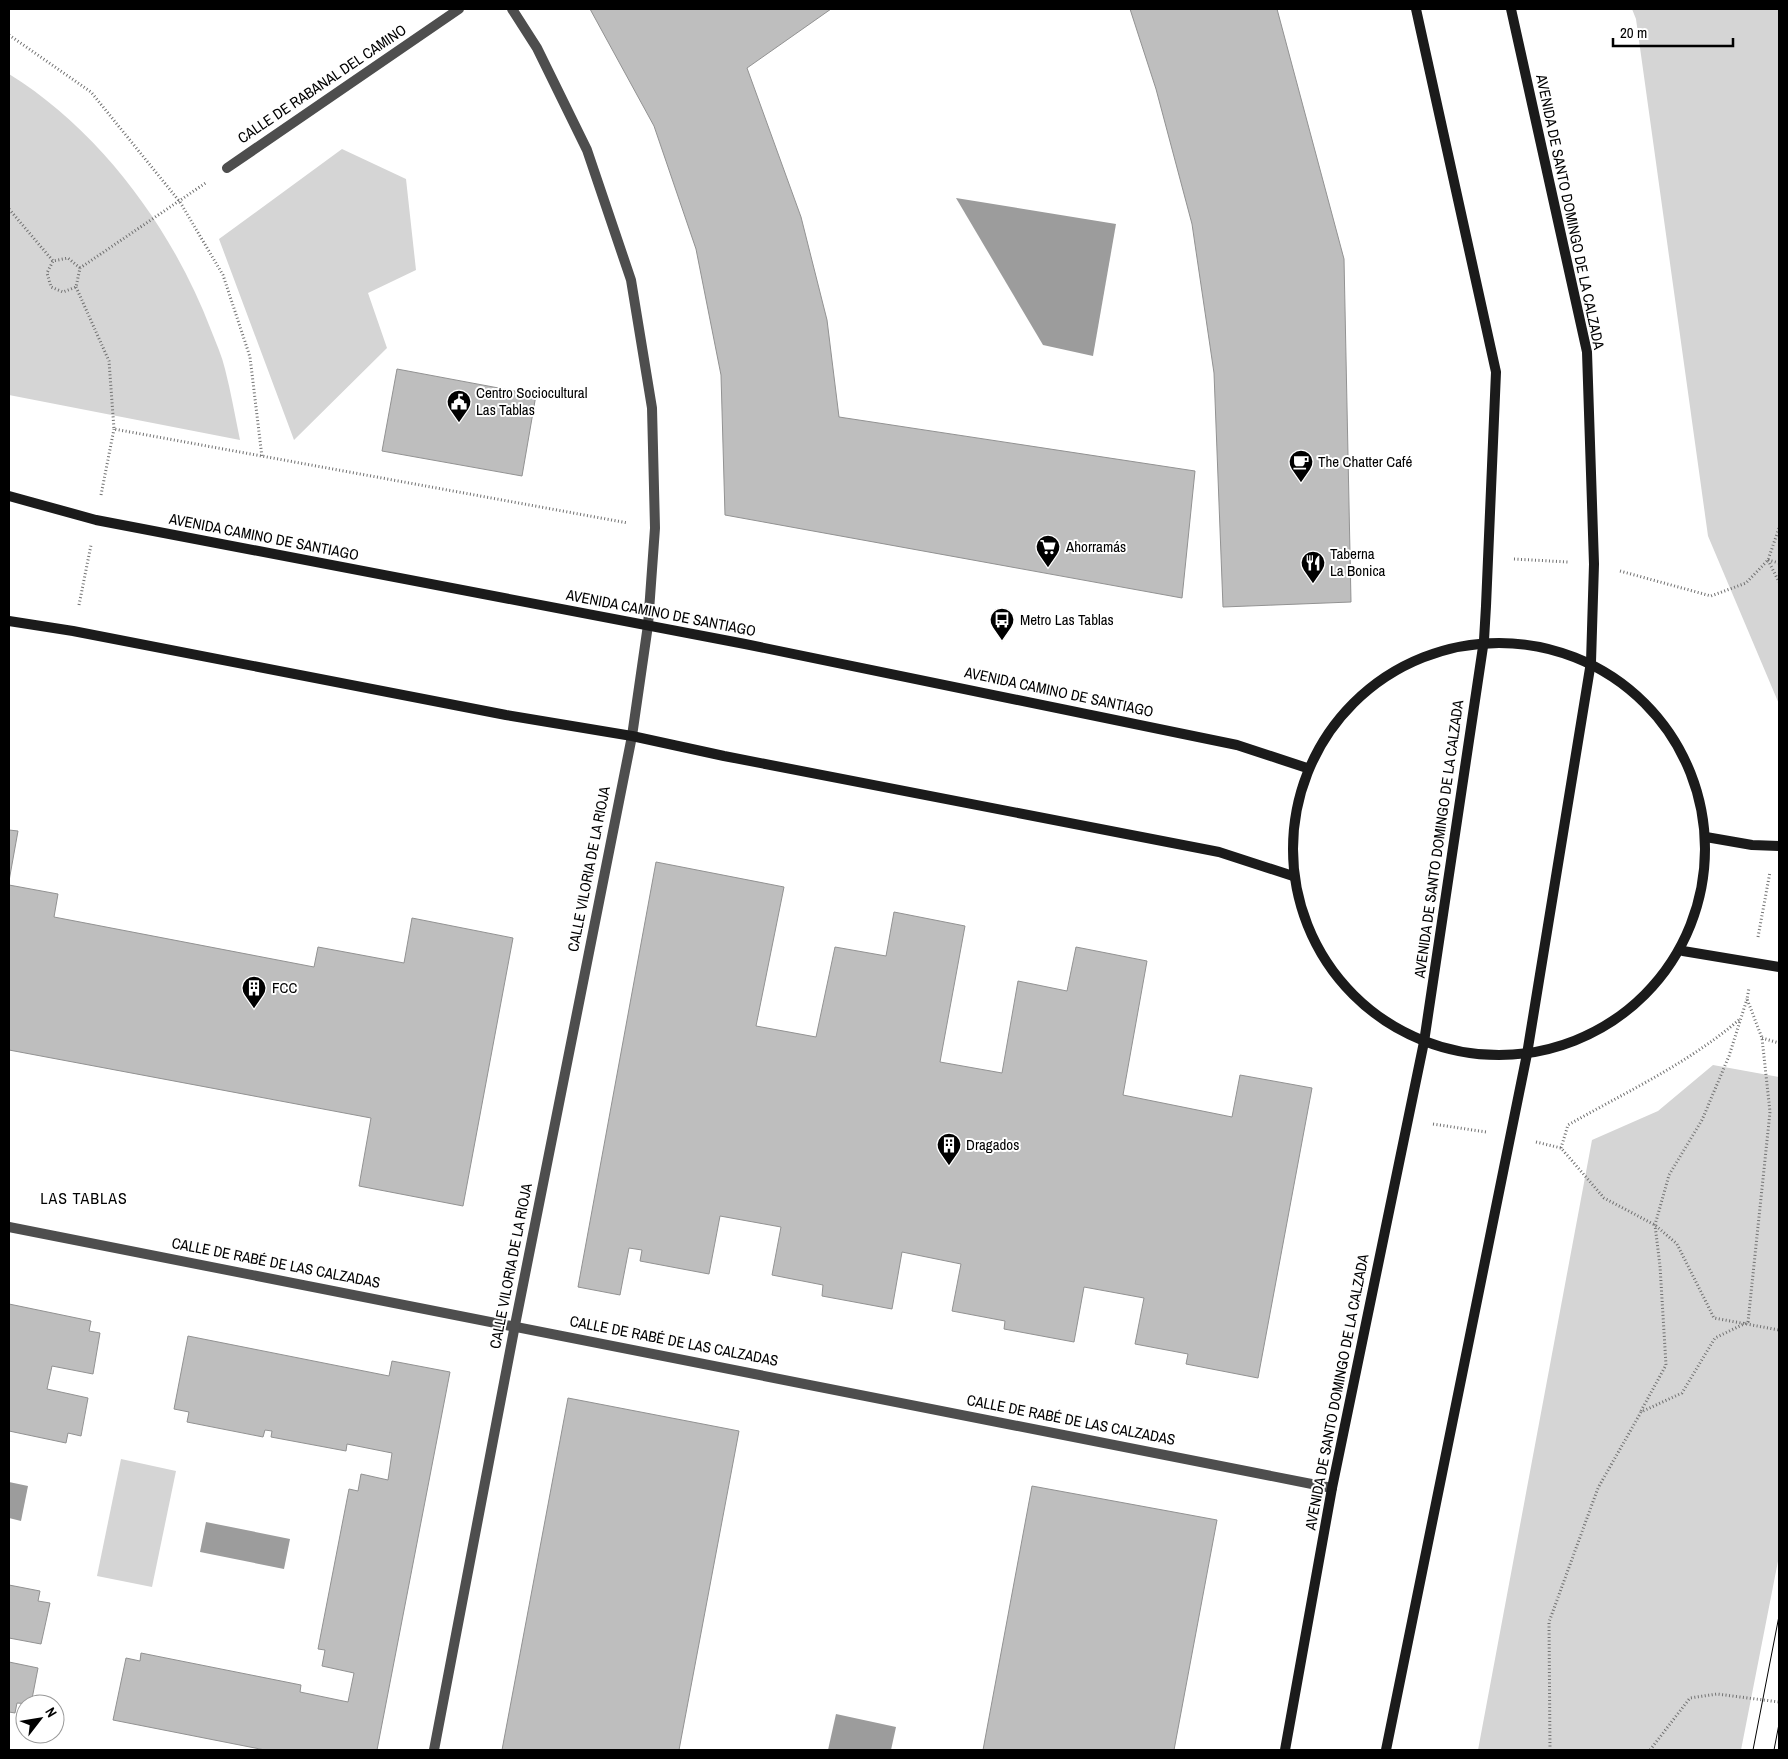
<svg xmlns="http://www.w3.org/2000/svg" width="1788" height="1759" viewBox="0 0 1788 1759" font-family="'Archivo Narrow',sans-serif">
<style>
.green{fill:#d5d5d5}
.water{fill:#9c9c9c}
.building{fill:#bebebe;stroke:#929292}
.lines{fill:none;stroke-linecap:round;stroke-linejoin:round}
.path{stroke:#707070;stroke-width:3;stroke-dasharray:1 2.5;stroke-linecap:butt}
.street{stroke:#4e4e4e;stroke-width:10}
.secondary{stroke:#1b1b1b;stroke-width:10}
.tram{stroke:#000;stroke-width:1}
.labels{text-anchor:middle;stroke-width:4;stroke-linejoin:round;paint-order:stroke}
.street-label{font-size:15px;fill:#000;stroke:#fff}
.poi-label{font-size:15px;fill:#000;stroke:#fff;text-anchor:start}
.neighbourhood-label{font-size:16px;letter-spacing:1px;fill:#000;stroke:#fff}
</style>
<rect width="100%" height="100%" fill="#fff"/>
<g class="green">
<path d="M1632,9H1779V704L1708,536L1636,19Z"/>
<path d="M9,74C101,131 173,230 211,330C216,343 222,356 225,369C231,392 235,416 240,440L9,395Z"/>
<path d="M342,149L406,179L416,270L368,293L387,348L294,440L219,239Z"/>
<path d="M1713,1065L1779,1077V1556L1741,1750H1478L1592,1140L1658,1111Z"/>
<path d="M121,1459L176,1471L152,1587L97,1576Z"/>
</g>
<g class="water">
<path d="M956,198L1116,224L1093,356L1043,345Z"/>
<path d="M9,1482L28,1486L21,1521L9,1518Z"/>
<path d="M206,1522L290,1539L284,1569L200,1552Z"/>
<path d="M836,1714L896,1727L891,1750H828Z"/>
</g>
<g class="building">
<path d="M590,9H831L747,68L801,217L827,320L839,417L1195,471L1182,598L725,515L721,375L696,249L654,126Z"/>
<path d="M1130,9H1277L1344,259L1351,602L1223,607L1214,373L1192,224L1156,89Z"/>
<path d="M397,369L536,395L522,476L382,451Z"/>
<path d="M9,830L18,831L9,881Z"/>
<path d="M656,862L784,887L756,1026L816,1037L835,947L886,956L894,912L965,926L940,1062L1002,1073L1018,981L1067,991L1076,947L1147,961L1123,1095L1232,1117L1240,1075L1312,1088L1258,1378L1186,1364L1188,1354L1135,1344L1144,1298L1084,1287L1074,1342L1004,1329L1005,1321L952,1311L961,1264L902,1252L892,1309L822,1296L823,1285L772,1275L781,1227L720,1216L709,1274L640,1261L642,1250L629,1248L620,1295L578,1287Z"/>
<path d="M9,885L58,894L54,917L314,967L318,947L404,963L412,918L513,938L463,1206L359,1186L371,1118L9,1050Z"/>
<path d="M9,1304L91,1321L89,1331L100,1333L93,1374L52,1366L47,1389L88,1398L81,1436L68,1433L66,1443L9,1431Z"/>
<path d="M188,1336L389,1376L392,1361L450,1372L377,1750H265L113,1720L126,1658L140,1661L141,1653L301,1685L300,1692L348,1702L354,1673L322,1666L325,1650L318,1649L349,1489L358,1491L361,1474L388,1480L392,1453L347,1444L346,1451L271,1437L272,1431L265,1430L263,1437L187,1422L189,1412L174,1409Z"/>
<path d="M568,1398L739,1431L679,1750H502Z"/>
<path d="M1032,1486L1217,1520L1174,1750H983Z"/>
<path d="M9,1585L40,1591L38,1601L50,1603L41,1644L9,1638Z"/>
<path d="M9,1662L38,1668L31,1704L17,1703L15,1713L9,1712Z"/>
</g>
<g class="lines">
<g class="path">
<path d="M9,35L91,92L180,202L223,275L250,357L262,457"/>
<path d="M9,209L53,261"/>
<path d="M80,268L68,258L53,261L47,273L51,287L63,292L76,287L80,268L207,182"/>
<path d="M76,287L109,361L114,429L628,523"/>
<path d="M101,495L114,429"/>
<path d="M1514,559L1568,562"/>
<path d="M1768,560L1779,582"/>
<path d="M1768,560L1779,563"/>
<path d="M1620,571L1711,596L1746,583L1768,560L1779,528"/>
<path d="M79,605L91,545"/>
<path d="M1758,937L1770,872"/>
<path d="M1762,1038L1779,1043"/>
<path d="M1433,1124L1486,1132"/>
<path d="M1536,1142L1561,1148L1604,1198L1655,1225L1677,1244L1714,1318L1779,1330"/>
<path d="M1561,1148L1568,1125C1626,1092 1689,1063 1740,1019"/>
<path d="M1641,1411L1666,1365L1660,1266L1655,1225L1669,1175L1702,1120L1729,1056L1747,999"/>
<path d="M1550,1750L1549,1622L1598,1488L1641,1412L1682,1393L1715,1338L1748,1322L1770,1112L1762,1038L1747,999L1749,988"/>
<path d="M1650,1750L1690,1698L1717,1694L1779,1702"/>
</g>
<g class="street">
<path d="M227,168L459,9"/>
<path d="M9,1227L1332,1488"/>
<path d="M434,1750L515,1325L632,736L648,625L655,528L652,408L631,280L587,150L537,48L512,9"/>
</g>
<g class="secondary">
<path d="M9,496L96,520L745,644L1237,745L1307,768"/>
<path d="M9,621L73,631L506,715L632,736L724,756L1219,852L1293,876"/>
<circle cx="1499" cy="849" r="206"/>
<path d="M1706,837L1752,845L1779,846"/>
<path d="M1683,951L1779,967"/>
<path d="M1285,1750L1332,1488L1424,1042L1484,640L1486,606L1496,372L1416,9"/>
<path d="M1386,1750L1527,1054L1591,662L1594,564L1587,352L1511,9"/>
</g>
<g class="tram">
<path d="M1753,1750L1779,1616"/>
<path d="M1774,1750L1779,1724"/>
</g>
</g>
<defs>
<symbol id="civic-pin" viewBox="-11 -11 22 30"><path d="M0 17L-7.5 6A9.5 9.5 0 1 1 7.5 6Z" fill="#000" stroke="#fff"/><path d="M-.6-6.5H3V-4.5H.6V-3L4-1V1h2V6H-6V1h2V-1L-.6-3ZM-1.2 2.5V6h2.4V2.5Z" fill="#fff"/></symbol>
<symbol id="cafe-pin" viewBox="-11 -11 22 30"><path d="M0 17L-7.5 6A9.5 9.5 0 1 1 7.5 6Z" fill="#000" stroke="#fff"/><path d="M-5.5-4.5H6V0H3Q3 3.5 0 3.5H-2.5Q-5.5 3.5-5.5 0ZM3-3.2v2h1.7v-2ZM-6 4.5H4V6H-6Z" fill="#fff"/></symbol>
<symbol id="supermarket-pin" viewBox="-11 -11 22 30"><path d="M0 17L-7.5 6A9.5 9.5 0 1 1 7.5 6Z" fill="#000" stroke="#fff"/><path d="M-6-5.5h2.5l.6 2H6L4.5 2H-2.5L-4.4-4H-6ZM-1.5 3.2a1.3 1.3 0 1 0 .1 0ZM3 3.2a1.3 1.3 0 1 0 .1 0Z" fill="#fff"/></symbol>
<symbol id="restaurant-pin" viewBox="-11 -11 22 30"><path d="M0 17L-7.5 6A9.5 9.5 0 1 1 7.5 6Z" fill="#000" stroke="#fff"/><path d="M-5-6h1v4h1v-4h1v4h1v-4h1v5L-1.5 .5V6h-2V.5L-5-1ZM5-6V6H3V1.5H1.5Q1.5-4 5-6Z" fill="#fff"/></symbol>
<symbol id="bus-pin" viewBox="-11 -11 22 30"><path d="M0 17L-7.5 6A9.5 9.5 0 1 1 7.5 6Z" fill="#000" stroke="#fff"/><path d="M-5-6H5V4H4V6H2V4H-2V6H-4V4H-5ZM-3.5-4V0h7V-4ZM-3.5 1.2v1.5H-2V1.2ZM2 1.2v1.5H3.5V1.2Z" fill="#fff"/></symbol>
<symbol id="building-pin" viewBox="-11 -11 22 30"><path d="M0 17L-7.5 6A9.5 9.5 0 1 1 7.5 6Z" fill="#000" stroke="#fff"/><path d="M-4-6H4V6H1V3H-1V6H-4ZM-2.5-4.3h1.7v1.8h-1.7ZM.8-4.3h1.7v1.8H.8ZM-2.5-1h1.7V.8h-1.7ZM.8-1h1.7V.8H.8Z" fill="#fff"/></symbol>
</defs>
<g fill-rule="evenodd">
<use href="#civic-pin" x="445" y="388" width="28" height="38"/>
<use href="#cafe-pin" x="1287" y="448" width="28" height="38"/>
<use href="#supermarket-pin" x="1034" y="533" width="28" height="38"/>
<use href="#restaurant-pin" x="1299" y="549" width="28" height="38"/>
<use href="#bus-pin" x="988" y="606" width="28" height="38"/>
<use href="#building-pin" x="240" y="974" width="28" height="38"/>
<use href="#building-pin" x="935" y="1131" width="28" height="38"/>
</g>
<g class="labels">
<g class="street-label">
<text transform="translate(322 84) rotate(-34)" y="5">CALLE DE RABANAL DEL CAMINO</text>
<text transform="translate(1570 212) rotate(78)" y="5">AVENIDA DE SANTO DOMINGO DE LA CALZADA</text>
<text transform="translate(264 537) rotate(11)" y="5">AVENIDA CAMINO DE SANTIAGO</text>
<text transform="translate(661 613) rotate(11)" y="5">AVENIDA CAMINO DE SANTIAGO</text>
<text transform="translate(1059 692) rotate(12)" y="5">AVENIDA CAMINO DE SANTIAGO</text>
<text transform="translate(1439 839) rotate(-82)" y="5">AVENIDA DE SANTO DOMINGO DE LA CALZADA</text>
<text transform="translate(589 869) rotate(-79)" y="5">CALLE VILORIA DE LA RIOJA</text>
<text transform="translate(276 1263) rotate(11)" y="5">CALLE DE RABÉ DE LAS CALZADAS</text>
<text transform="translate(511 1266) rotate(-79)" y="5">CALLE VILORIA DE LA RIOJA</text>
<text transform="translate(674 1341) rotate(11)" y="5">CALLE DE RABÉ DE LAS CALZADAS</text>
<text transform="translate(1337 1392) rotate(-79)" y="5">AVENIDA DE SANTO DOMINGO DE LA CALZADA</text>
<text transform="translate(1071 1420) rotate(11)" y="5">CALLE DE RABÉ DE LAS CALZADAS</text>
</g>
<g class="poi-label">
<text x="476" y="398">Centro Sociocultural<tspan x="476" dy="17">Las Tablas</tspan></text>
<text x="1318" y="467">The Chatter Café</text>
<text x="1066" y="552">Ahorramás</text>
<text x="1330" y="559">Taberna<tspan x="1330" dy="17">La Bonica</tspan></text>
<text x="1020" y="625">Metro Las Tablas</text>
<text x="272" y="993">FCC</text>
<text x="966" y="1150">Dragados</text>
</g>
<g class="neighbourhood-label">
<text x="84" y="1204">LAS TABLAS</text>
</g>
</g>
<rect width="1788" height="1759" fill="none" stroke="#000000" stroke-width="20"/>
<g transform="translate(40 1719) rotate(59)"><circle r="24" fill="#ffffff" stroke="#999999"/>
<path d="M0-4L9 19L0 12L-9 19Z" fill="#000000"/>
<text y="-8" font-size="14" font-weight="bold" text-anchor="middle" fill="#000000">N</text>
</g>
<path d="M1613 38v8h120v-8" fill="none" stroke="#000000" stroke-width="2.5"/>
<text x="1620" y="38" font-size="15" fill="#000000" stroke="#ffffff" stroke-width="4" paint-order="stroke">20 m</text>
</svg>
